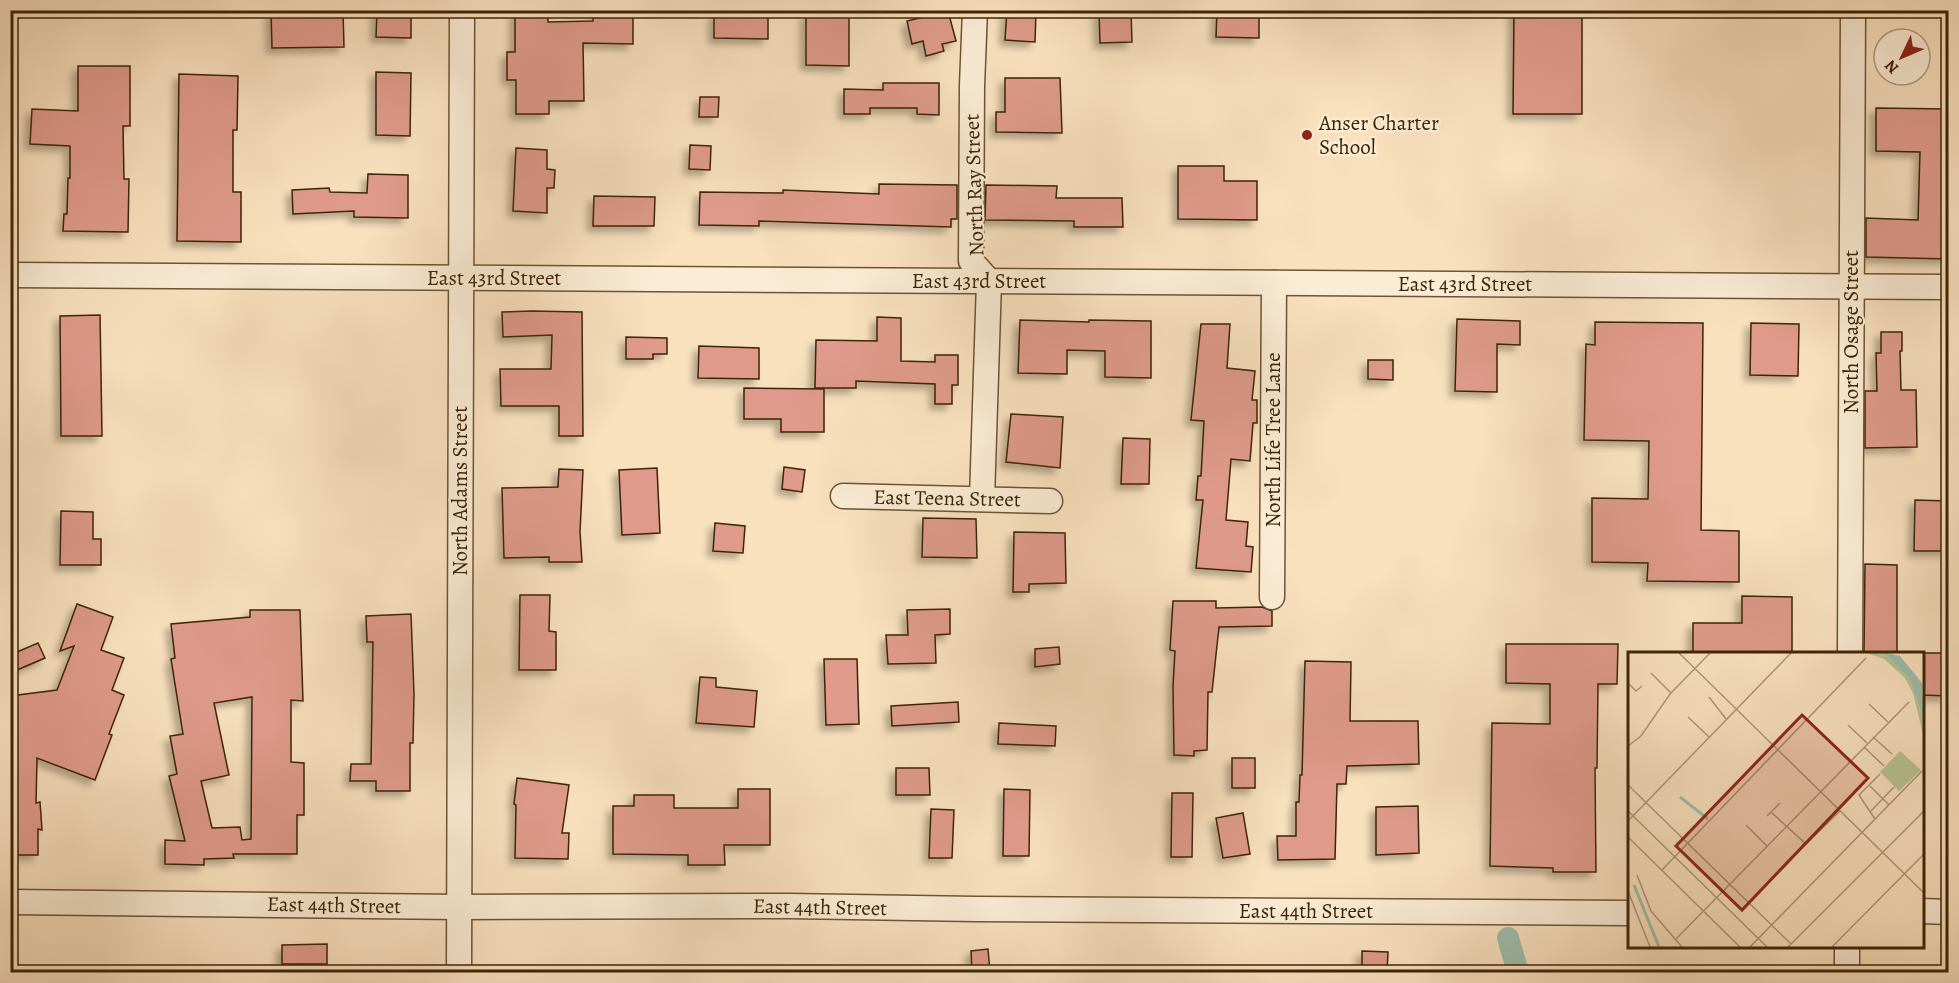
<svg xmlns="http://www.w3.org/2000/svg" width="1959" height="983" viewBox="0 0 1959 983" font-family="Alegreya,serif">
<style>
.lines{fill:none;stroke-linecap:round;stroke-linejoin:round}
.canal{stroke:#9ebead;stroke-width:22}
.building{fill:#df9a8b;stroke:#3d2507;stroke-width:1.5;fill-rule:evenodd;filter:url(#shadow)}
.minor-casing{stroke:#6c5435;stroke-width:27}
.minor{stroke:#fbecd5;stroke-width:24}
.poi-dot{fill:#8f2418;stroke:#fbecd5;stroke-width:2}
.labels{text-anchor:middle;stroke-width:4.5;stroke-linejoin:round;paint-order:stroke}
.poi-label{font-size:21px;fill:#3d2507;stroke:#fbecd5;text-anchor:start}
.street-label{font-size:21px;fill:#3d2507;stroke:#fbecd5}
.inset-river{fill:none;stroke:#9ebead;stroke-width:3}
.inset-road{fill:none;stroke:#ae9675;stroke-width:1.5}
.view{fill:#8f2418;fill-opacity:0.15;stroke:#8f2418;stroke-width:3}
.inset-edge{fill:none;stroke:#3d2507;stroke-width:3}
</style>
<defs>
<filter id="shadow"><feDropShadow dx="-5.5" dy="5.5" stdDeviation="3" flood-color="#0004"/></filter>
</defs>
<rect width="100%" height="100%" fill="#f9e1be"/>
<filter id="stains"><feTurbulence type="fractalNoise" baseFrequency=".00333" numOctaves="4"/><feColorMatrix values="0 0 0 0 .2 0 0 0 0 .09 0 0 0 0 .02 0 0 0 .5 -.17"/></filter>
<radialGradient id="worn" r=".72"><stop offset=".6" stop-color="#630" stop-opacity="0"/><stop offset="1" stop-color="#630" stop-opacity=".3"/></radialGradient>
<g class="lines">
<path class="canal" d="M1508,938L1518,972"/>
</g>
<g class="building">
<path d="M271,10H343L344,47L272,48Z"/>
<path d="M377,10H411V38L376,37Z"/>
<path d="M515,10H548V22L593,21V14L633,15V44L583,43L584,101H549V114H516V80H507V52H515Z"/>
<path d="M1007,10H1036L1035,42L1005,40Z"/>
<path d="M1099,10H1131L1132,42L1100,43Z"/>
<path d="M1217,10H1259V38L1216,37Z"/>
<path d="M1514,10H1582V114H1513Z"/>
<path d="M948,11L956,41L942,44L944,51L926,56L923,41L912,44L907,21Z"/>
<path d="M714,13L768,15V39L714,38Z"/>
<path d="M806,13L849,14V66L806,65Z"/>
<path d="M78,66H130V126H123L124,179H129L128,232L63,231L64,214H67L68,178H70V146L30,144L32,109L78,111Z"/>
<path d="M376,72L411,73L410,136L376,135Z"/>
<path d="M179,74L238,76L237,130H233V192H241V242L177,241Z"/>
<path d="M1005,78H1060L1062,133L996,132V112H1005Z"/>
<path d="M883,83H939V115L917,114V108H870V114H844V89L883,90Z"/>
<path d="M700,97H719L718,117H699Z"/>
<path d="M1876,108L1948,109V259L1866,257V218L1918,220L1920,152L1876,151Z"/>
<path d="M690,145L711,146L710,170L689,169Z"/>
<path d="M516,148L547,150V169L555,170L554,188H547V213L513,211Z"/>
<path d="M1178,166H1224V181H1257V220L1178,219Z"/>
<path d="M368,174L408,175V218L354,217V211L293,214L292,190L329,188L330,192L367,193Z"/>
<path d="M879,184L957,185V219H951V227L759,221V226L699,225L700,192L783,193V190L879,194Z"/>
<path d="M986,185L1057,186L1056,198H1122L1123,227H1074V221L985,220Z"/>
<path d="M594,196L655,197L654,226H593Z"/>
<path d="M532,311L582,312L583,436H559V406H501L500,369H551L552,335L503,337L502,312Z"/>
<path d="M100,315L102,436H61L60,316Z"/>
<path d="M877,317L901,318V361L935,362V355H958V385H952V404H935V384L856,381V388H815L816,340L877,341Z"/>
<path d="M1457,319L1520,321V345L1497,344V392L1455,391Z"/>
<path d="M1020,320L1089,322V320L1151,321V378L1105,377V351L1067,350V374L1018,373Z"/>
<path d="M1595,322L1703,323L1701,530L1739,531V582L1647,581L1648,563L1592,562V498L1648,499L1649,441L1584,440L1586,344L1595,345Z"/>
<path d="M1751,323L1799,324L1798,376L1750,375Z"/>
<path d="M1201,324H1230L1227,368L1255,371L1252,400H1257V423H1253L1250,461L1231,459L1226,520L1248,522L1246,546L1253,547L1251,572L1196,568L1203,500H1196L1198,476H1201L1204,421L1191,420Z"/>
<path d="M1881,332H1902V351H1900L1901,390H1916L1917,447L1865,448V391H1877L1876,353H1881Z"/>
<path d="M626,337L667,338V354H653V359H626Z"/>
<path d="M699,346L759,348V379L698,378Z"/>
<path d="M1368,360H1393V380L1368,379Z"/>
<path d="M744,388L824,389V432H781V419H744Z"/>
<path d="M1011,414L1063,417L1060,468L1006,462Z"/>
<path d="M1123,438L1150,439L1149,484H1121Z"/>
<path d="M784,467L805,470L802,492L782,489Z"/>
<path d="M657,468L660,533L622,535L619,470Z"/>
<path d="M559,469L583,470L580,532L582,562H549V557L504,558L502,488L558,487Z"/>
<path d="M1915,500L1948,501V551H1914Z"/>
<path d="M61,511L93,512V539H101V565H60Z"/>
<path d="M923,518L976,519L977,558L922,557Z"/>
<path d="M715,523L745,526L743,553L713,551Z"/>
<path d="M1014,532L1065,533L1066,583L1029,584V592H1013Z"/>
<path d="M1865,564L1897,565V653H1864Z"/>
<path d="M520,595H550L549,631L556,632V670H519Z"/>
<path d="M1742,596L1792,597V653H1693V623H1742Z"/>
<path d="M1173,601H1216V608L1262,607L1272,611V626L1219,627L1212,692H1208L1207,750L1194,751V756L1174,755L1173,686L1175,651L1170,650Z"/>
<path d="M77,604L113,617L101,650L124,658L112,690L124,695L109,734L112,735L95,780L37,758L36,803L40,802L42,830L38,829V855H10V696L57,690L74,646L60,651Z"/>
<path d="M950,609V634L935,635L936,663L888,664L886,635H908L907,610Z"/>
<path d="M250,610H300L303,701L291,700V762L304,763V815H297V854H233L234,858L204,859V865L165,864V840L185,841L169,776L177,774L170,736L183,734L171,659L175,658L171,624L250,617ZM252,697L251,839L242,840L240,827L212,828L201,781L229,775L214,703Z"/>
<path d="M411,614L414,694L413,743H410V791H376V781H350L351,764H371L373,642H367L366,616Z"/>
<path d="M38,643L45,658L10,673V655Z"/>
<path d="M1506,644H1618L1617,684H1598L1597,768H1595L1596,872H1553V868L1490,866L1492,723L1550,724V684L1506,683Z"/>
<path d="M1059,647L1060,664L1035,667V649Z"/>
<path d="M1922,653H1948V696L1922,695Z"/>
<path d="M824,659H857L859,724L826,725Z"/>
<path d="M1305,661L1351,662L1350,721H1418L1419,764L1347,766L1346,784H1337L1335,859L1278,860L1277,836H1296V802H1299L1300,775H1302Z"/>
<path d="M700,677L716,678V687L757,691L754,727L696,723Z"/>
<path d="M958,702L959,722L892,726L891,706Z"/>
<path d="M999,723L1056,726L1055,746L998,744Z"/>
<rect x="1232" y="758" width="23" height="30"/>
<path d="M896,768H929L930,795H896Z"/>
<path d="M517,778L569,785L562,833H569L568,859L515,858L516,805L514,804Z"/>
<path d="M738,789H770V845H724L725,865H688V855L613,854V806H634V795H674V808H738Z"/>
<path d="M1004,789L1030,790L1029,856H1003Z"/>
<path d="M1172,793H1193L1192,857H1171Z"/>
<path d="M1418,806L1419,853L1376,855V807Z"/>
<path d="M931,809L954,810L952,858H929Z"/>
<path d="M1243,813L1250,854L1223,858L1216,818Z"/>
<path d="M327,944V964H282V945Z"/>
<path d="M988,949L990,972H972L971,951Z"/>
<path d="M1362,951L1388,952L1387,972H1362Z"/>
</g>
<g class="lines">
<defs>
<g id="minor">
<path d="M975,10L972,86L971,261L989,281L982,499"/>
<path d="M10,275L1948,287"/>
<path d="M843,496L1050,501"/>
<path d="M1272,597L1274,283"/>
<path d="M1850,653L1853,10"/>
<path d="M10,902L459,907L789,906L976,909L1629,913"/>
<path d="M1922,911L1948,912"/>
<path d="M459,972L462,10"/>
<path d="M1847,972V946"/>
</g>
</defs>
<use href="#minor" class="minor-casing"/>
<use href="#minor" class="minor"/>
</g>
<circle class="poi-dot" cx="1307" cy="135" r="6"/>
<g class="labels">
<g class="poi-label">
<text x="1319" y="130">Anser Charter<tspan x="1319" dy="24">School</tspan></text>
</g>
<g class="street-label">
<text transform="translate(974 185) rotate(-92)" y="7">North Ray Street</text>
<text x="494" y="285">East 43rd Street</text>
<text x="979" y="288">East 43rd Street</text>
<text x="1465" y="291">East 43rd Street</text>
<text transform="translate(1851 332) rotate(-90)" y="7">North Osage Street</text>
<text transform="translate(1273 440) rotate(-90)" y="7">North Life Tree Lane</text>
<text transform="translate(460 491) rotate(-90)" y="7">North Adams Street</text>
<text transform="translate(947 498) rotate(1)" y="7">East Teena Street</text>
<text transform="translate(334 905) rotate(1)" y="7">East 44th Street</text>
<text transform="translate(820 907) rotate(1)" y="7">East 44th Street</text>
<text x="1306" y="918">East 44th Street</text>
</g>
</g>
<g transform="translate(1628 652)">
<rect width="296" height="296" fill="#f9e1be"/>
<path d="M236,0H255L281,26L295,65V82L285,41L277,26L256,7ZM272,99L293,118L271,139L252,120Z" fill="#b9c495"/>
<path d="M255,0L272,4L294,31L295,65L281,26Z" fill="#9ebead"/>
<path class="inset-river" d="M52,145L80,167M6,233L31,295"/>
<path class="inset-road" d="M50,0L296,241M23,21L43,41M0,31L8,39L14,34M81,45L98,67M241,52L260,70M60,65L81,85M220,73L239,91M245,85L264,102M0,94L13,84L42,42L83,0M236,95L256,114M0,133L163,292M242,134L261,153M0,159L139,295M243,159L266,135M143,160L178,192L212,159M139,164L152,151M247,167L231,143L252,122M0,169L164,0M118,173L139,194M0,185L112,295M34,218L238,6M9,223L23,259L54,295M0,239L22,295M47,288L281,50M122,295L294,119M160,295L296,159M204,295L296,202"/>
<path class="view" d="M174,63L240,126L114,258L48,194Z"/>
<rect width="296" height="296" class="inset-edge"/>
</g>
<rect width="1959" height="983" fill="none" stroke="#f9e1be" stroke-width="36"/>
<rect x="12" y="12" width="1935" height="959" fill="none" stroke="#3d2507" stroke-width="3"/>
<rect x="18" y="18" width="1923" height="947" fill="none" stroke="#3d2507" stroke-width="1.5"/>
<g transform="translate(1902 57) rotate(226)"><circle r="28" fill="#fbecd5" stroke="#af9c83" stroke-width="1.5"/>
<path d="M0-4.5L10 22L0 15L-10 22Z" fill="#8f2418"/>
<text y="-9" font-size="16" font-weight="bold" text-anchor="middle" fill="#3d2507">N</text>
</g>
<rect width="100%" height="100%" filter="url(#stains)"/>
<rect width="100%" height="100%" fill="url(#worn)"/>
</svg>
